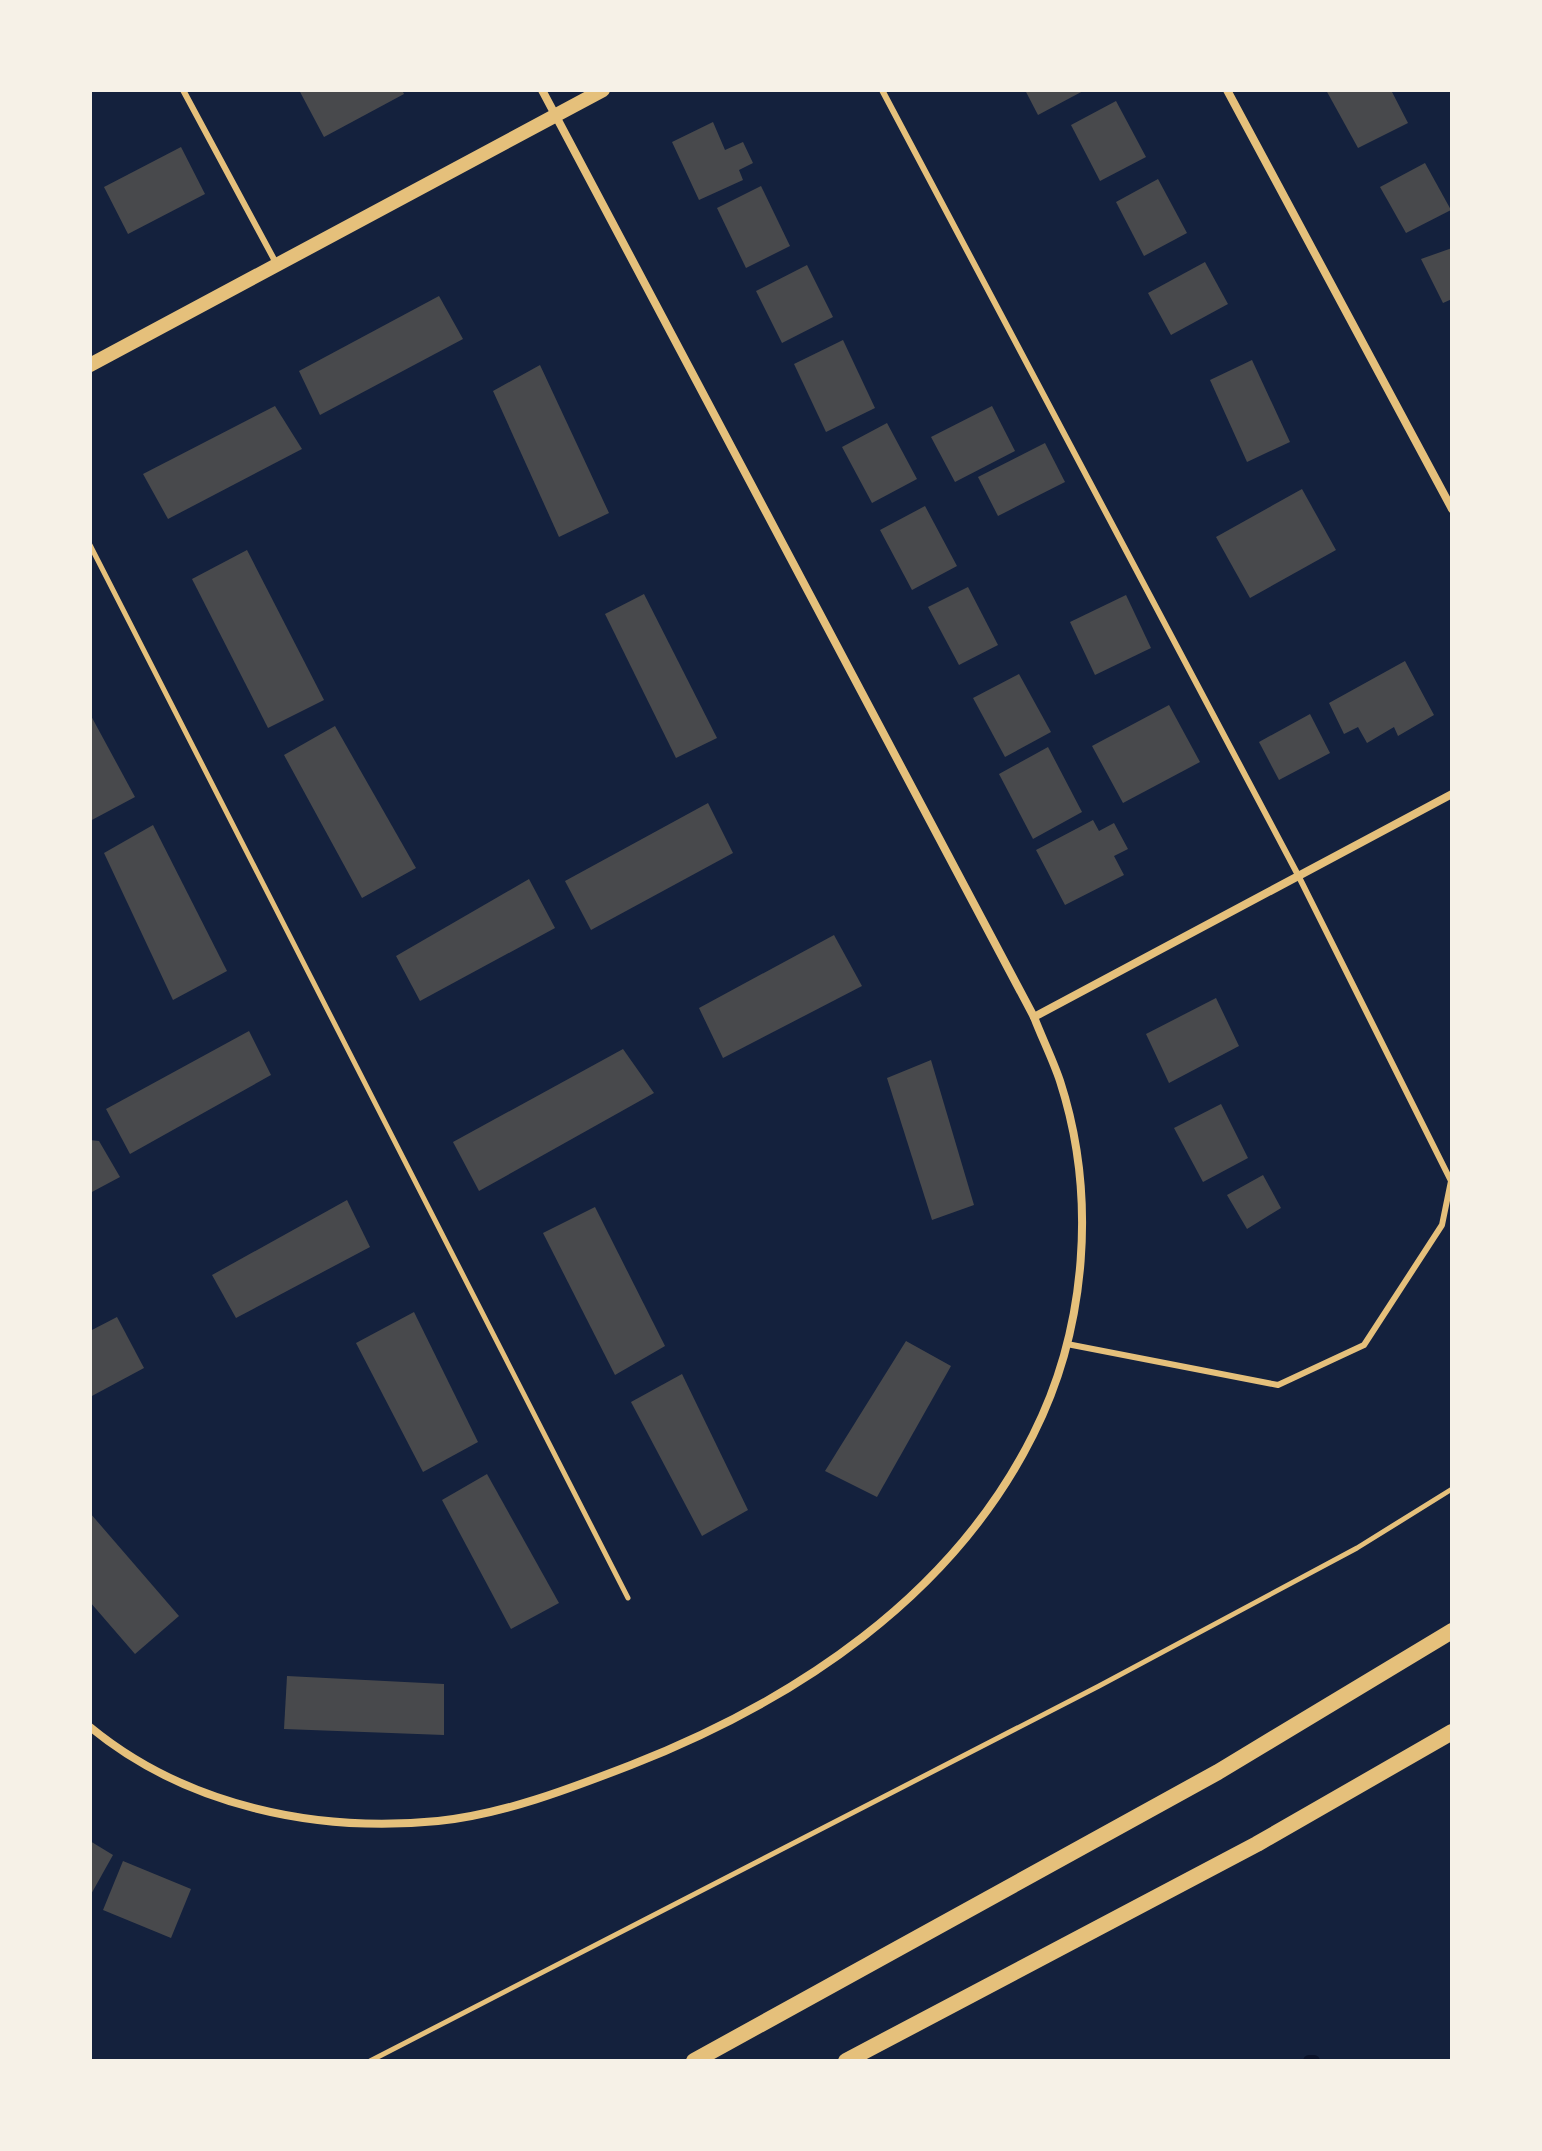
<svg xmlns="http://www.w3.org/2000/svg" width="1542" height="2151" viewBox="0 0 1542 2151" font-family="Ubuntu,sans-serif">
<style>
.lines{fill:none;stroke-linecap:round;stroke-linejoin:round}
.stream{stroke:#0b132b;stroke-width:12}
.building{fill:#48494c}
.path{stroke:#e5c07b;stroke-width:5}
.service{stroke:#e5c07b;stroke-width:6}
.minor{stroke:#e5c07b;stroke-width:8}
.tertiary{stroke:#e5c07b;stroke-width:14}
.secondary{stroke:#e5c07b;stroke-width:16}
</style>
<rect width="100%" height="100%" fill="#14213d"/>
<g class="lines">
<path class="stream" d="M1309,2061H1314"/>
</g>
<g class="building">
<path d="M299,90H402L404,94L324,137Z"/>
<path d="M1025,90H1085L1038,115Z"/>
<path d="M1326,90H1391L1408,123L1358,148Z"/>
<path d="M1116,101L1146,157L1100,181L1071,125Z"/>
<path d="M713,122L725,150L743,142L753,163L739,170L743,180L699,200L672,142Z"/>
<path d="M181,147L205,194L128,234L104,187Z"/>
<path d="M1425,163L1451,210L1406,233L1380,187Z"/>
<path d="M1158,179L1187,233L1144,256L1116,202Z"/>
<path d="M761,186L790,246L746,268L717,208Z"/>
<path d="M1452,248V299L1443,303L1421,259Z"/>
<path d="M1205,262L1228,304L1171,335L1148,293Z"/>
<path d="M807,265L833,317L782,343L756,291Z"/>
<path d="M439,296L463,339L320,415L299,371Z"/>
<path d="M843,340L875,408L826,432L794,364Z"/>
<path d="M1252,360L1290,442L1247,462L1210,380Z"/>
<path d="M540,365L609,513L559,537L493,391Z"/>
<path d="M275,406L302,449L168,519L143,474Z"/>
<path d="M992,406L1015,451L955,482L931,437Z"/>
<path d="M887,423L917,479L872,503L842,447Z"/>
<path d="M1045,443L1065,482L998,516L978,477Z"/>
<path d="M1302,489L1336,550L1250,598L1216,537Z"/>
<path d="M925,506L957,566L912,590L880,530Z"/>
<path d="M247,550L324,700L268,728L192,579Z"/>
<path d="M968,587L998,645L959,665L928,607Z"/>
<path d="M644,594L717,738L676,758L605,614Z"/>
<path d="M1126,595L1151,648L1095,675L1070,622Z"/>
<path d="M1405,661L1434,715L1398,736L1394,727L1367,743L1358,727L1344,734L1329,703Z"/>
<path d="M1019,674L1051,732L1005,757L973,698Z"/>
<path d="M1169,705L1200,762L1123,803L1092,746Z"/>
<path d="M90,714L135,797L90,821Z"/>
<path d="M1310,714L1330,753L1279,780L1259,742Z"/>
<path d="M335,726L416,868L362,898L284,755Z"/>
<path d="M1048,747L1082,812L1033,839L999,774Z"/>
<path d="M708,803L733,853L591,930L565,881Z"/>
<path d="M1093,820L1099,831L1114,823L1128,849L1114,856L1124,875L1065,905L1036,850Z"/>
<path d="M153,825L227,971L173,1000L104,853Z"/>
<path d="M529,879L555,928L420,1001L396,956Z"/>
<path d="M834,935L862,986L723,1058L699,1008Z"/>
<path d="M1216,998L1239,1046L1169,1083L1146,1034Z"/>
<path d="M249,1031L271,1075L130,1154L106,1109Z"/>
<path d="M623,1049L654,1093L479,1191L453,1142Z"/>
<path d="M931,1060L974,1205L932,1220L887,1078Z"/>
<path d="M1221,1104L1248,1158L1203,1182L1174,1128Z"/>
<path d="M90,1140L99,1141L120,1177L90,1193Z"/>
<path d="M1263,1175L1281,1208L1247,1229L1227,1195Z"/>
<path d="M347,1200L370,1247L236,1318L212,1275Z"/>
<path d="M595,1207L665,1346L615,1375L543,1233Z"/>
<path d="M414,1312L478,1442L423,1472L356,1343Z"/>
<path d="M117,1317L144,1368L90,1397V1331Z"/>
<path d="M906,1341L951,1366L877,1497L825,1471Z"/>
<path d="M682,1374L748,1510L702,1536L631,1402Z"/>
<path d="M487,1474L559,1603L511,1629L442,1500Z"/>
<path d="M90,1513L179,1616L135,1654L90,1602Z"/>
<path d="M287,1676L444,1684V1735L284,1729Z"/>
<path d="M90,1841L113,1855L90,1896Z"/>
<path d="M123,1861L191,1889L171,1938L103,1910Z"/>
</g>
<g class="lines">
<g class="path">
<path d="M90,545L628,1598"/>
<path d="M370,2061L1099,1686L1357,1548L1452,1489"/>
</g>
<g class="service">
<path d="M183,90L276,263"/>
<path d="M882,90L1298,875L1451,1181L1442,1225L1364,1345L1278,1385L1067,1344"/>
</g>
<g class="minor">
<path d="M1227,90L1452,509"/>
<path d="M1034,1017L1452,794"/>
<path d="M90,1727C186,1806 316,1833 438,1821C504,1814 569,1789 631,1765C795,1701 952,1597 1033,1435C1087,1328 1097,1195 1060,1081C1053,1060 1042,1038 1034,1017L542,90"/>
</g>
<path class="tertiary" d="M90,365L603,90"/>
<g class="secondary">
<path d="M694,2061L1218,1772L1452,1631"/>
<path d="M846,2061L1257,1844L1452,1732"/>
</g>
</g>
<rect width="1542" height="2151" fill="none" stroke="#f6f1e7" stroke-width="184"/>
</svg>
